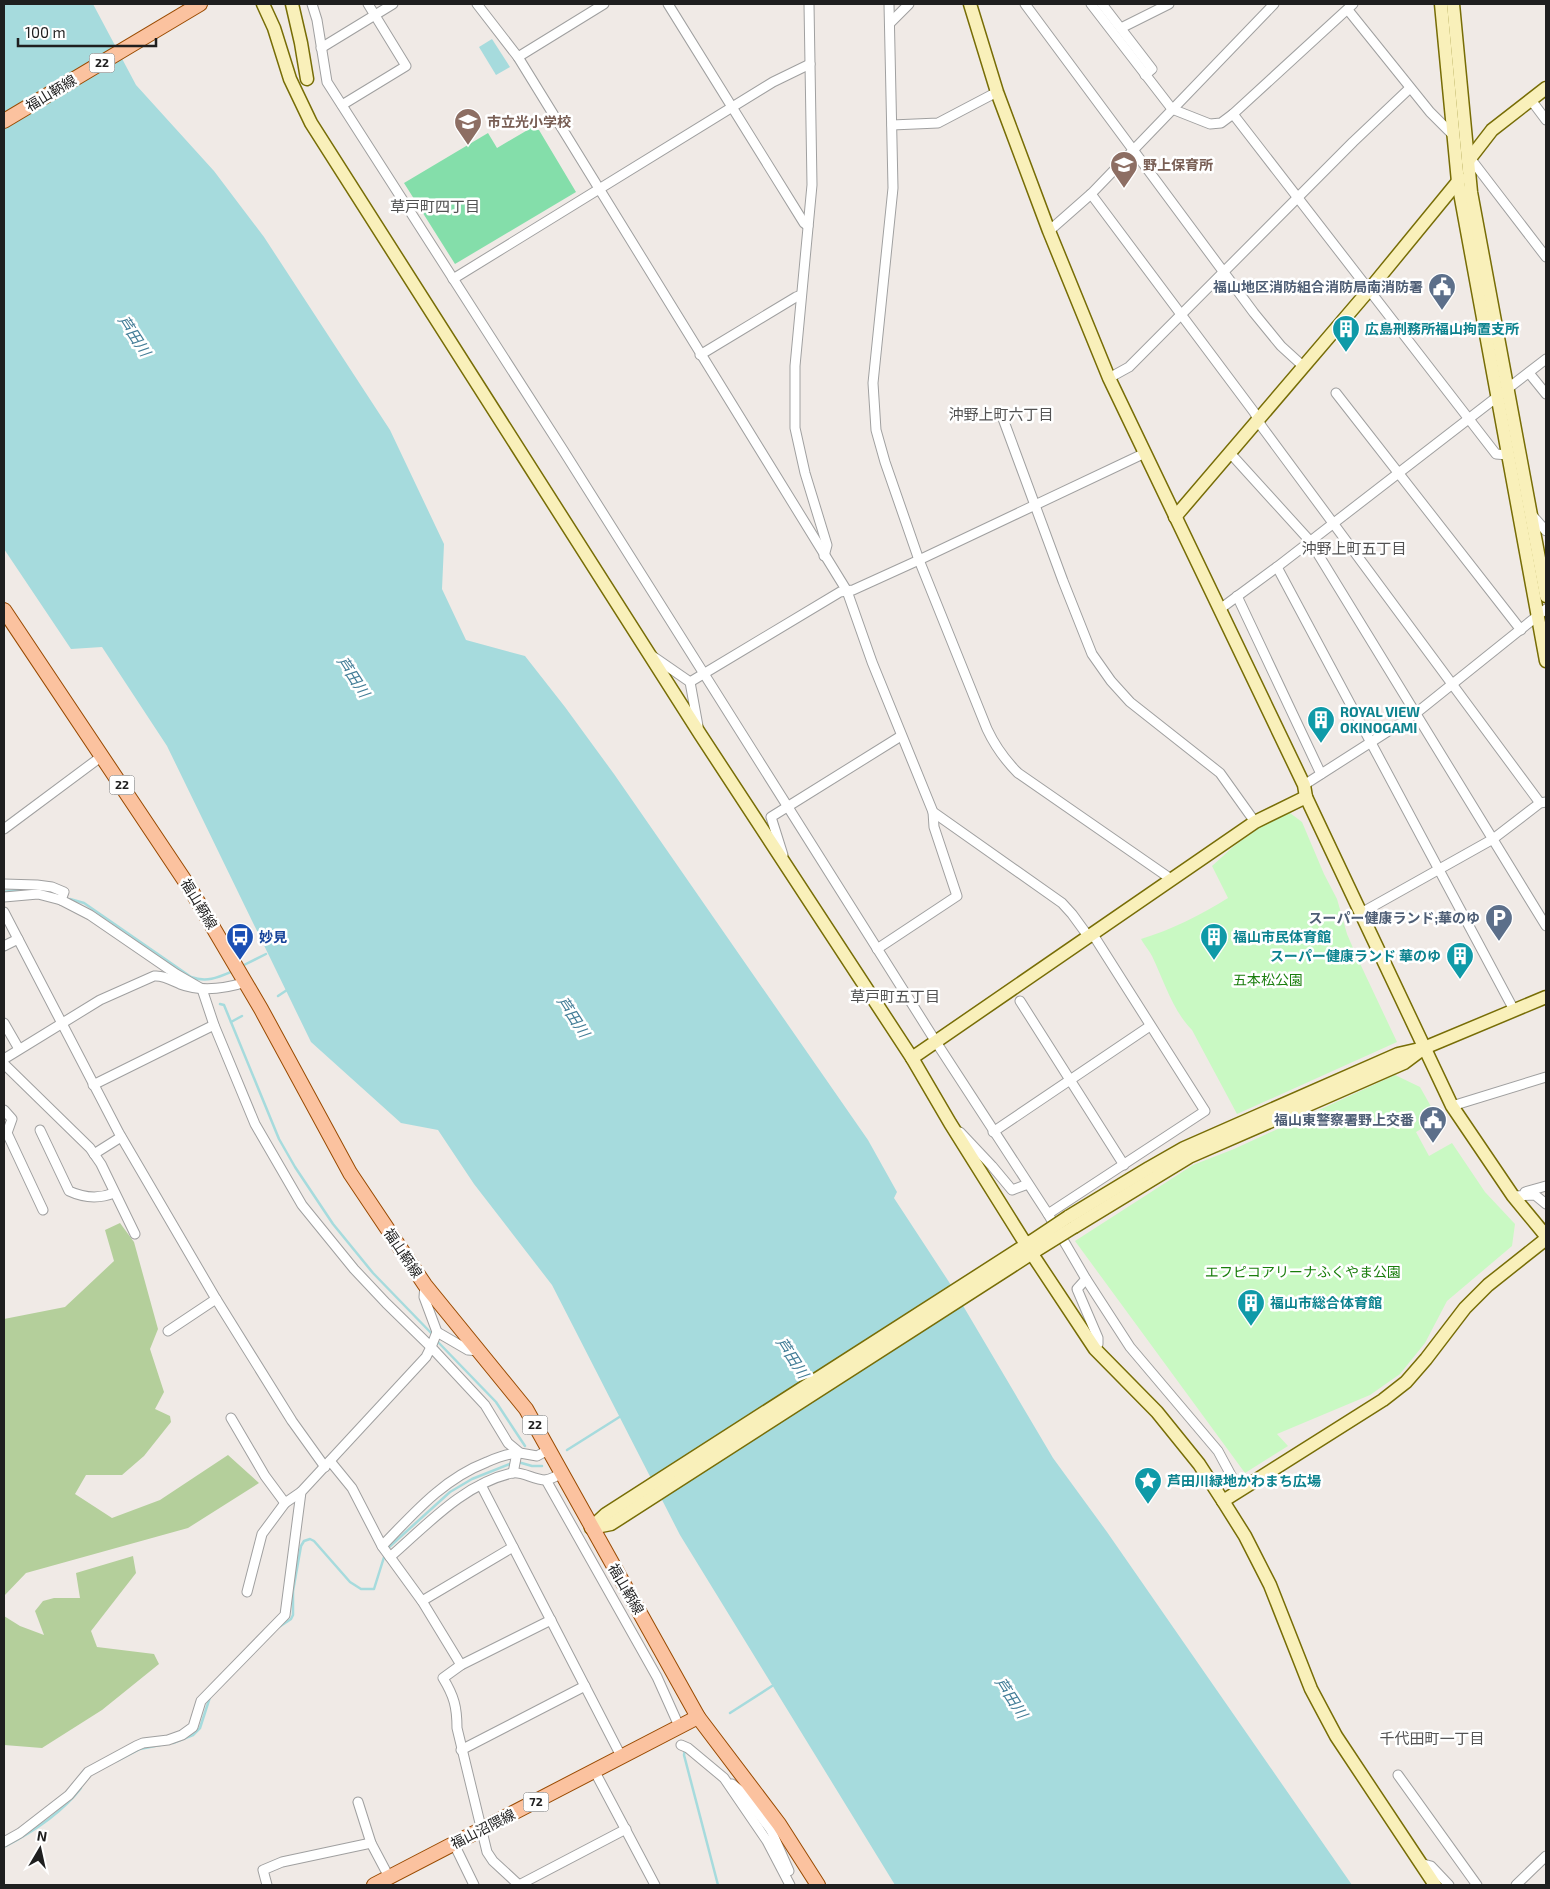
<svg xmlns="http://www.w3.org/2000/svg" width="1550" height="1889" viewBox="0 0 1550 1889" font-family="'Exo 2','Noto Sans JP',sans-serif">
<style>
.forest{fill:#b4cf9b}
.park{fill:#c9f9c3}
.pitch{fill:#84deaa}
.water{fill:#a6dbdd}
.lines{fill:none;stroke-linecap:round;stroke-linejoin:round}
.stream{stroke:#a6dbdd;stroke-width:2.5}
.street-casing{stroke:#a0a0a0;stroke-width:11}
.secondary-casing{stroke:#776d06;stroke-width:15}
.primary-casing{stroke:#994a01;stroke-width:16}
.street{stroke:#fff;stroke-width:9}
.secondary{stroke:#f9f0ba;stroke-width:12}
.primary{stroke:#fbc29f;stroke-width:14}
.secondary-bridge-casing{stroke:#776d06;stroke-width:15;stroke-linecap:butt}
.secondary-bridge{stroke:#f9f0ba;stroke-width:12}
.labels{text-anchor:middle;stroke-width:5;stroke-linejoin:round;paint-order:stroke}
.shield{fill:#fff;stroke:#626262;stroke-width:1}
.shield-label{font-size:12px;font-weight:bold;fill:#1f1f1f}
.street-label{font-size:14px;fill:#1f1f1f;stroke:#fff}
.education-label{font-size:14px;font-weight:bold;fill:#785e54;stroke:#fff;text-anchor:start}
.service-label{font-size:14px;font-weight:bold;fill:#4e5e75;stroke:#fff;text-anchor:end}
.culture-label{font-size:14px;font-weight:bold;fill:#0d838f;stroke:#fff;text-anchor:start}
.transit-label{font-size:14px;font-weight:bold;fill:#164399;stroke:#fff;text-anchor:start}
.park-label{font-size:14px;fill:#197e0c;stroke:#fff}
.neighbourhood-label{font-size:15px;fill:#525252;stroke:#fff}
.water-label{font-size:15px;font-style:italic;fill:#437d97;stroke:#fff}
</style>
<rect width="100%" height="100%" fill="#f0eae6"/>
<g class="forest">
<path d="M120,1223L134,1242L158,1329L150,1349L164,1392L155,1409L170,1416L171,1422L144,1456L122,1475H86L75,1494L112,1518L160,1500L228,1455L259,1483L188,1528L26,1573L4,1596V1319L65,1307L114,1261L105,1230Z"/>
<path d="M133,1556L136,1573L91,1631L97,1647L154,1654L159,1664L102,1710L42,1748L4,1745V1616L20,1626L44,1635L35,1611L43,1601L54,1598H80L76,1573Z"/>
</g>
<g class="park">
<path d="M1283,811L1290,813L1302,822L1324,874L1337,899L1347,934L1356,955L1397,1042L1237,1114L1192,1030C1173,1011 1164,981 1152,956C1149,950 1144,945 1141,939C1171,930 1201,915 1228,898L1212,866L1234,846Z"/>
<path d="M1395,1075L1420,1087L1438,1119L1416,1132L1429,1156L1452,1143L1485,1192L1515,1224L1512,1246L1447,1301L1425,1343L1400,1374L1370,1395L1277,1434L1288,1446L1245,1473L1075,1241L1193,1165L1234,1149Z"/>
</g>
<path class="pitch" d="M531,128L539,130L576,192L455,264L404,183L488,133L497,148Z"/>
<g class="water">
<path d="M4,4H93L136,85L214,171L264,237L390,430L444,544L442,589L466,640L525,656L565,707L614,774L868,1140L897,1192L894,1198L949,1282L1053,1458L1107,1532L1352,1885H895L680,1535L552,1285L474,1184L438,1130L401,1123L311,1042L167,746L102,647L71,649L4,549Z"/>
<path d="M492,39L510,67L496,75L479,47Z"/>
</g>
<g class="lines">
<g class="stream">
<path d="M32,889L44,890L54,894"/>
<path d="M4,892L22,889"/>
<path d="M70,899L84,903L191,977C207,983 219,977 233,971"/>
<path d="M242,966L266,954"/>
<path d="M278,996L287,990"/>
<path d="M220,1004L224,1005L279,1139L295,1167L333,1224L373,1273L434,1336"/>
<path d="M231,1022L242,1016"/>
<path d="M437,1341L496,1402L525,1446"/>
<path d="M567,1450L621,1416"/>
<path d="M518,1462L532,1466H542"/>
<path d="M387,1549L450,1492L472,1479L512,1463"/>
<path d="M279,1627L291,1619L293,1615V1591L301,1546L304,1541L310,1539L314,1541L350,1582L361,1589H374L385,1554"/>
<path d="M730,1713L772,1686"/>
<path d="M173,1743L193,1735L200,1728L210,1697"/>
<path d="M685,1749L684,1755L718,1885"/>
<path d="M117,1761L140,1749L165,1744"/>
<path d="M4,1847C33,1832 61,1814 81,1788"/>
</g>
<defs>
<g id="street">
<path d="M312,4L317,20L327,82L563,450L936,1042L1048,1214L1205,1111L1092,933"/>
<path d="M477,4L518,57L847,591L872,662L933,812L1062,903L1072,914L1088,936"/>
<path d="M668,4L804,223L808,226"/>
<path d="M809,4L812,185L795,366V428L805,473L827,545L824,556"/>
<path d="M889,4L893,188L873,383L876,430L885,462L919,560L987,729C995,746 1005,760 1018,773L1171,879"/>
<path d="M1025,4L1254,313L1281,346L1304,367"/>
<path d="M1091,4L1172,109L1210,124L1221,123L1233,114L1353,4"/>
<path d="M1102,4L1152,69L1145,75"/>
<path d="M1348,10L1430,112L1454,136"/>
<path d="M891,22L909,4"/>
<path d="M1121,28L1169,4"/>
<path d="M321,48L393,4"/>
<path d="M518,57L604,4"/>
<path d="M1531,100L1546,120"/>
<path d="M342,105L406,66L368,4"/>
<path d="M1233,114L1496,454L1508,455"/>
<path d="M892,125L938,123L997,92"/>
<path d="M1467,154L1546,257"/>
<path d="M1091,194L1254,412L1262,427L1540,803"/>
<path d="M1049,231L1091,194L1274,4"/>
<path d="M453,279L773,82L810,64"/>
<path d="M700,355L796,297L801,295"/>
<path d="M1529,373L1546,394"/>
<path d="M1109,378L1129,367L1353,142L1410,88"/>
<path d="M1336,393L1521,630"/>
<path d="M1002,416L1063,581L1092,654L1111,681L1130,702L1220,773L1255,822"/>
<path d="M1230,453L1310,541L1546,926"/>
<path d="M1532,515L1546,531"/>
<path d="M1277,567L1514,1010"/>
<path d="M1237,596L1321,774"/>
<path d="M1220,609L1277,567L1546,359"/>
<path d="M651,655L690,682"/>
<path d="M698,726L690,682L840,592L853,590L919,560L1145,453"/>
<path d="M1304,785L1415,714L1546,609"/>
<path d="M4,829L102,756"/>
<path d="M783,855L771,817L901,736"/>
<path d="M4,884L37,885L52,887L64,892L61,900"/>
<path d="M4,897L38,894L61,900L90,915L176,974L202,989L214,1025L255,1124L302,1205L354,1269L386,1303L431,1347L437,1332L468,1350L479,1351"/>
<path d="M4,912L119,1133L216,1299L168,1331"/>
<path d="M1361,913L1493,839L1540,803L1546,802"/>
<path d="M4,946L18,939"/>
<path d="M877,949L957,896L934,827L933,812"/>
<path d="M1020,1001L1124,1165"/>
<path d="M4,1023L19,1049"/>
<path d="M4,1059L100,1000L154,976C163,975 171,980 180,984C201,992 224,989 246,982"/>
<path d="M4,1064L90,1148L101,1164L135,1234"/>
<path d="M93,1085L214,1025"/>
<path d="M1452,1106L1546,1077"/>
<path d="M4,1110L12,1119L7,1133H4"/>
<path d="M40,1130L69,1191C84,1198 99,1199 114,1193"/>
<path d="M960,1132L992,1166L1012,1190L1028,1184"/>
<path d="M993,1132L1150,1026"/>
<path d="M7,1133L43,1210"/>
<path d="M94,1154L121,1137"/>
<path d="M1525,1192L1546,1186"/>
<path d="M1513,1196L1535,1195L1546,1204"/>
<path d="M1048,1214L1086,1279L1130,1347L1218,1451L1239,1490"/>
<path d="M1086,1279L1077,1289L1098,1338V1344L1095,1349"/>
<path d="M425,1285L424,1297L437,1332"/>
<path d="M216,1299L292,1421L325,1467"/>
<path d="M231,1418L265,1476L285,1503L301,1492"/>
<path d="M330,1461L352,1488L382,1546L422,1601L461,1665"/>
<path d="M513,1473L517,1453"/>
<path d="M546,1480L657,1677L679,1726"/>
<path d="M481,1485L621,1756"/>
<path d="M382,1546C414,1513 443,1479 487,1462C498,1457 508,1453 520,1453"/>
<path d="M390,1557C426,1526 463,1484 512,1473C522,1471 534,1480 545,1480C550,1480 558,1475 563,1473"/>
<path d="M247,1592L262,1534L285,1503"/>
<path d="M422,1601L513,1547"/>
<path d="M681,1745L688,1748L724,1778L767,1841L790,1885"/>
<path d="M461,1750L585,1686"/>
<path d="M595,1772L655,1885"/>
<path d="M1398,1775L1477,1885"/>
<path d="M732,1784L743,1793L771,1830"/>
<path d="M358,1802L371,1843L389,1877"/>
<path d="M775,1827L771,1830L789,1871"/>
<path d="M4,1842L20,1833L69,1795L88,1772L136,1746L143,1743L168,1740L182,1735L193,1727L201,1701L285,1615L301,1492L426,1357L431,1347L485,1405L508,1443L520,1453L537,1456L550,1449"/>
<path d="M454,1844L474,1885"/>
<path d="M1420,1863L1431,1866L1449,1885"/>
<path d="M267,1885L263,1870L282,1862L371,1843"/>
<path d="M519,1885L493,1861L487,1852L457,1728C457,1707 454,1696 443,1678L461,1665L551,1620"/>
<path d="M519,1885L626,1829"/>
<path d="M1516,1885L1546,1856"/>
</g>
<g id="secondary">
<path d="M263,4L274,28L290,79L311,123L700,734L912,1058L950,1123L1032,1254L1095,1349L1157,1412L1199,1464L1223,1501L1245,1536L1270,1585L1311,1689L1336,1736L1435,1885"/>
<path d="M292,4L301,43L307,79"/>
<path d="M970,4L997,92L1049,231L1109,378L1304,785L1306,797L1452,1106L1513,1196L1546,1236"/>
<path d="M1441,4L1458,182L1546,661"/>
<path d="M1453,4L1471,192L1546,596"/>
<path d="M1468,161L1492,130L1546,88"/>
<path d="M1175,517L1369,290L1460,179"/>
<path d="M912,1058L1255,822L1306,797"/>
<path d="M1068,1217L1149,1168L1184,1148L1398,1054L1424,1048L1546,997"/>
<path d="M1074,1227L1189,1157L1404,1063L1420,1051"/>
<path d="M1223,1501L1383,1400L1406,1382L1426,1359L1465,1308L1488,1285L1546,1239"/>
<path d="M592,1527L606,1514L1032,1241"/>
<path d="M591,1528L611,1524L1037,1250"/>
</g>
<g id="primary">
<path d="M4,121L200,4"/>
<path d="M4,610L191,890L261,1009L350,1173L425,1285L526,1409L698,1717L779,1824L818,1885"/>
<path d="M374,1885L698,1717"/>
</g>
</defs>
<use href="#street" class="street-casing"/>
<use href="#secondary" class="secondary-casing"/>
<use href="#primary" class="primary-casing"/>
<use href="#street" class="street"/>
<use href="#secondary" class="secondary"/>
<use href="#primary" class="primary"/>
<defs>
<g id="secondary-bridge">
<path d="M1032,1241L1068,1217"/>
<path d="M1037,1250L1074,1227"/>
</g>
</defs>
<use href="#secondary-bridge" class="secondary-bridge-casing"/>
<use href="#secondary-bridge" class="secondary-bridge"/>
</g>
<defs>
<symbol id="school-pin" viewBox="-11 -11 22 30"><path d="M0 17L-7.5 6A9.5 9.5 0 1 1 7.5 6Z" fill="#8d6e63" stroke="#fff"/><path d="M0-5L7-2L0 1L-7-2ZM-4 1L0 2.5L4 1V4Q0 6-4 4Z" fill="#fff"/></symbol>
<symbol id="civic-pin" viewBox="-11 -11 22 30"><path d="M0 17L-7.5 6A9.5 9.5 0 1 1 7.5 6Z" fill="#5c6f8a" stroke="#fff"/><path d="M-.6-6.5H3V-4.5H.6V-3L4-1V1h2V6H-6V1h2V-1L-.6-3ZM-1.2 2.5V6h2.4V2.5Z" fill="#fff"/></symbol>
<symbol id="building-pin" viewBox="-11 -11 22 30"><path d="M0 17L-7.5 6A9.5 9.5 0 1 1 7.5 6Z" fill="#0f9aa8" stroke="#fff"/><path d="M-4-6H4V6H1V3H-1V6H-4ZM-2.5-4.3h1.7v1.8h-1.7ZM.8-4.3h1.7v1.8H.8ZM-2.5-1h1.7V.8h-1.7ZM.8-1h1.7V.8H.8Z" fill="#fff"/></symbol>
<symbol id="parking-pin" viewBox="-11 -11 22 30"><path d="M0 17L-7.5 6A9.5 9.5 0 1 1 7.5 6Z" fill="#5c6f8a" stroke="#fff"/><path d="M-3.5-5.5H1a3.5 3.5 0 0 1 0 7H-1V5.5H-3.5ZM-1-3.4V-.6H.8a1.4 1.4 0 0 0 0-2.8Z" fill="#fff"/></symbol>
<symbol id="bus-pin" viewBox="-11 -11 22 30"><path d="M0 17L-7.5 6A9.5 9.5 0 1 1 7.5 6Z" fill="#1a4fb4" stroke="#fff"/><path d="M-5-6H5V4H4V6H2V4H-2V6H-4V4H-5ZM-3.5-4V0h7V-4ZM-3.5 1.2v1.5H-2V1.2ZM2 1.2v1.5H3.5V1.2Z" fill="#fff"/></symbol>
<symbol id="sight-pin" viewBox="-11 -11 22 30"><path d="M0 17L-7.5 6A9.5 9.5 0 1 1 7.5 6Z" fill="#0f9aa8" stroke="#fff"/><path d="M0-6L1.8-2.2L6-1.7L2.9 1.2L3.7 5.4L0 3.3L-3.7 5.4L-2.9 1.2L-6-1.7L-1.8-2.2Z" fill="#fff"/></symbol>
</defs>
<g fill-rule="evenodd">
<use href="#school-pin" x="452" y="106" width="32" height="43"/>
<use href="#school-pin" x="1108" y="149" width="32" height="43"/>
<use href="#civic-pin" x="1426" y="271" width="32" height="43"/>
<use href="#building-pin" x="1330" y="313" width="32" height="43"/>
<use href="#building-pin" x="1305" y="704" width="32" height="43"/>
<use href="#parking-pin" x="1483" y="902" width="32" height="43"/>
<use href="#bus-pin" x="224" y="921" width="32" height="43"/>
<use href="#building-pin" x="1198" y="921" width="32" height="43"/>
<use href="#building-pin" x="1444" y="940" width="32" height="43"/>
<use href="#civic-pin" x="1417" y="1104" width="32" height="43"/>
<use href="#building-pin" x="1235" y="1287" width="32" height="43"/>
<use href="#sight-pin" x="1132" y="1465" width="32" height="43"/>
</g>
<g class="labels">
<g class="shield">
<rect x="89.5" y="53.5" width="25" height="19" rx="4"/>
<rect x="109.5" y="775.5" width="25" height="19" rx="4"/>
<rect x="522.5" y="1415.5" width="25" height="19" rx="4"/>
<rect x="523.5" y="1792.5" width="25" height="19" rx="4"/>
</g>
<g class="shield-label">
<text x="102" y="67">22</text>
<text x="122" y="789">22</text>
<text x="535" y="1429">22</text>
<text x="536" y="1806">72</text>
</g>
<g class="street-label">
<text transform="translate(51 93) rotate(-31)" y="5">福山鞆線</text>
<text transform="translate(199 904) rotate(59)" y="5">福山鞆線</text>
<text transform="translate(403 1253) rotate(56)" y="5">福山鞆線</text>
<text transform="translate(626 1589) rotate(60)" y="5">福山鞆線</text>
<text transform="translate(483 1829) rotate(-27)" y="5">福山沼隈線</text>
</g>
<g class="education-label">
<text x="487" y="127">市立光小学校</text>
<text x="1143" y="170">野上保育所</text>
</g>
<g class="service-label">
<text x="1423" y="292">福山地区消防組合消防局南消防署</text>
<text x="1480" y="923">スーパー健康ランド;華のゆ</text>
<text x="1414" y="1125">福山東警察署野上交番</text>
</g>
<g class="culture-label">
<text x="1365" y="334">広島刑務所福山拘置支所</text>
<text x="1340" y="717">ROYAL VIEW<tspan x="1340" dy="16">OKINOGAMI</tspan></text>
<text x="1233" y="942">福山市民体育館</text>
<text x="1441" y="961" text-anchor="end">スーパー健康ランド 華のゆ</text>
<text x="1270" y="1308">福山市総合体育館</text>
<text x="1167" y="1486">芦田川緑地かわまち広場</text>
</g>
<g class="transit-label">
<text x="259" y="942">妙見</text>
</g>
<g class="park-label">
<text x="1268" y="985">五本松公園</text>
<text x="1303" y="1277">エフピコアリーナふくやま公園</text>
</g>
<g class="neighbourhood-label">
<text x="435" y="212">草戸町四丁目</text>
<text x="1001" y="420">沖野上町六丁目</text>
<text x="1354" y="554">沖野上町五丁目</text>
<text x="895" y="1002">草戸町五丁目</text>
<text x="1432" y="1744">千代田町一丁目</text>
</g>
<g class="water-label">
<text transform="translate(134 336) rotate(57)" y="5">芦田川</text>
<text transform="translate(353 677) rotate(57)" y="5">芦田川</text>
<text transform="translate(573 1017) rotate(57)" y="5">芦田川</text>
<text transform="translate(792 1358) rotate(57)" y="5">芦田川</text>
<text transform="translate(1011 1698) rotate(57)" y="5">芦田川</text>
</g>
</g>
<rect width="1550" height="1889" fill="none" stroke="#1f1f1f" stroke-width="10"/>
<g transform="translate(40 1849) rotate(9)" stroke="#ffffff" stroke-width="4" paint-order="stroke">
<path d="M0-4L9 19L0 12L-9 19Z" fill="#1f1f1f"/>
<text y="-8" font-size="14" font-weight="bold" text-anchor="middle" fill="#1f1f1f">N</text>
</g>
<path d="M18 38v8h138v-8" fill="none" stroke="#1f1f1f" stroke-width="2.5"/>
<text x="25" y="38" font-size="15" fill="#1f1f1f" stroke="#ffffff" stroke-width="4" paint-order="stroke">100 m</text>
</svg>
